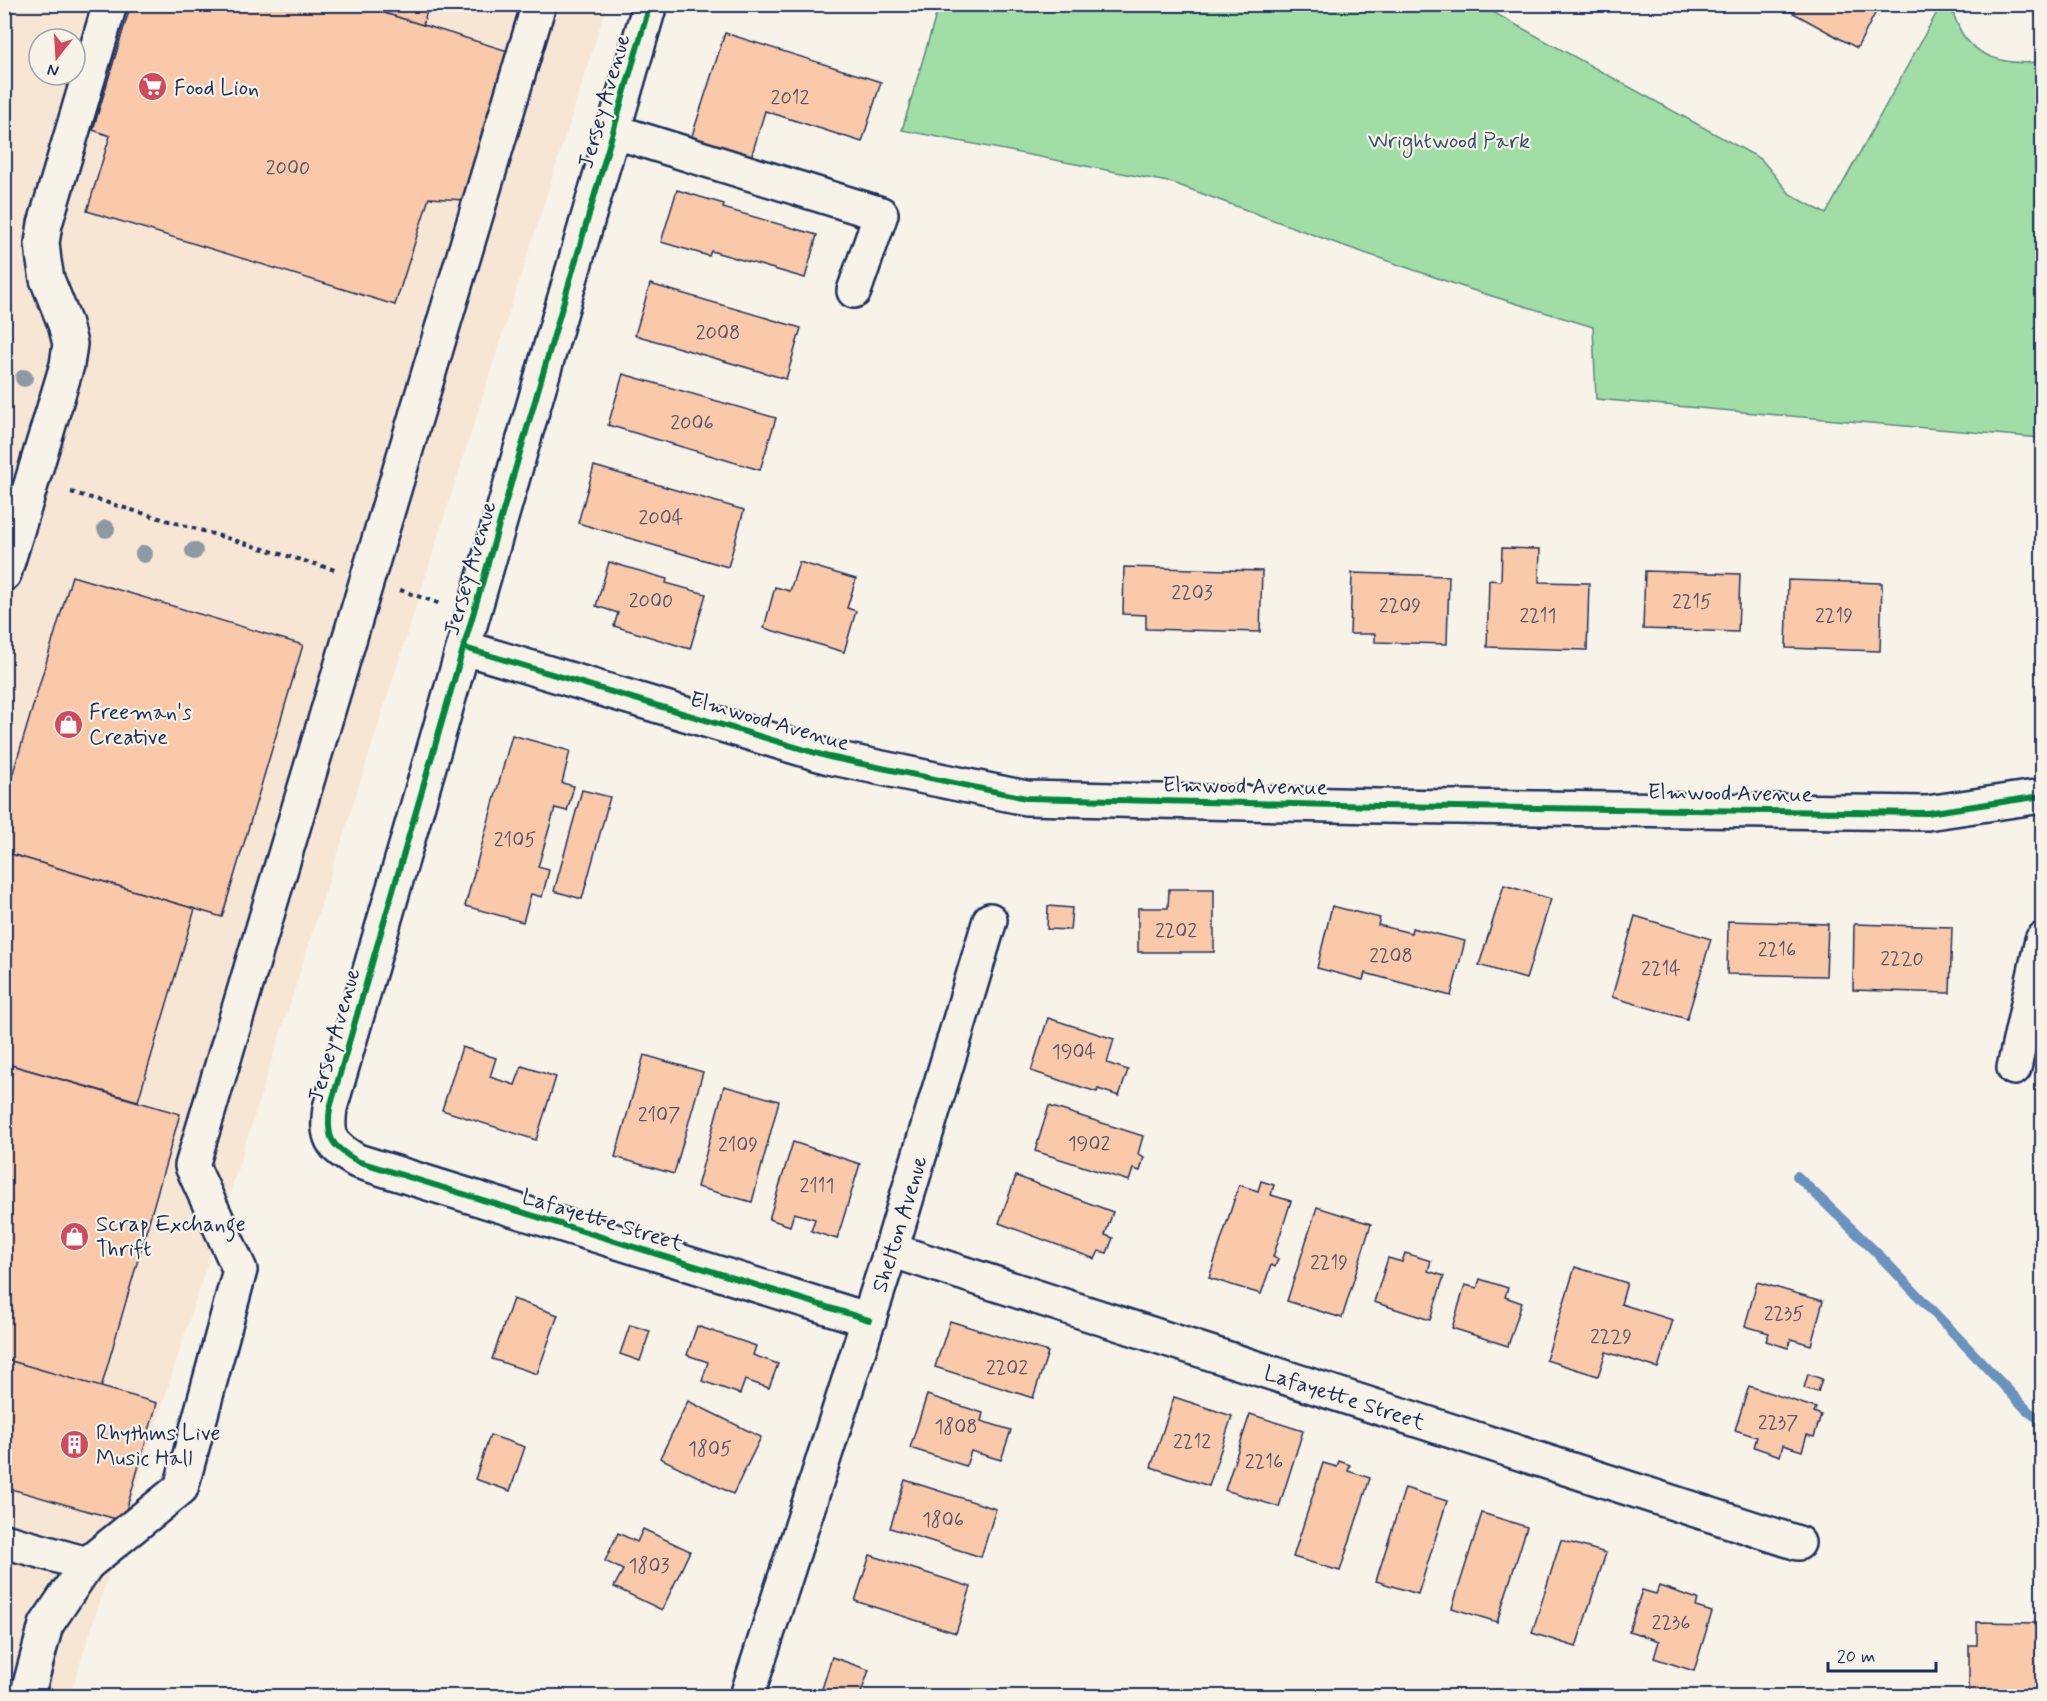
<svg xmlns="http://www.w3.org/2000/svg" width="2047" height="1701" viewBox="0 0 2047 1701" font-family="Mynerve,sans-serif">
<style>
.built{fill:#f8e6d5;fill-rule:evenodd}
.green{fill:#a0dea6;stroke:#5e8682;stroke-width:1.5}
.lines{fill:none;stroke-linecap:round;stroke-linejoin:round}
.stream{stroke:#6b92be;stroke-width:10}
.building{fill:#f9c9a9;stroke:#1b2f5e;stroke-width:1.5}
.minor-casing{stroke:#1b2f5e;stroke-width:38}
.path{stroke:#1b2f5e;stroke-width:4;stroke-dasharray:4.5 4.5;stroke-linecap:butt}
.minor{stroke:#f7f3e8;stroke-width:33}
.cycleway-casing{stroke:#f7f3e8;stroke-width:10}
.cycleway{stroke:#00873e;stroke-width:6}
.tree{fill:#8d9aa4}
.labels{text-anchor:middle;stroke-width:4.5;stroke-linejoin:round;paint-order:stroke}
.number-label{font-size:20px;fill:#525671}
.poi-label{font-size:22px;fill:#1b2f5e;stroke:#f7f3e8;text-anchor:start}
.street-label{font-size:22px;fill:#1b2f5e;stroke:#f7f3e8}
.park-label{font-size:22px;fill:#36526c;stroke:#f7f3e8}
</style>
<rect width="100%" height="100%" fill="#f7f3e8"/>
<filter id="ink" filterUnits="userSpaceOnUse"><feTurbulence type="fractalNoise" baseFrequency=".0167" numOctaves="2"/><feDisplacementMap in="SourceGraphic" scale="12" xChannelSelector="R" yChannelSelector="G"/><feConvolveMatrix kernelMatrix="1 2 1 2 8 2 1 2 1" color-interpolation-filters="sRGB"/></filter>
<g filter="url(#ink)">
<path class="built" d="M5,5H607L70,1696H5ZM39,39H75V75H39Z"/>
<path class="green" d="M939,5H1480L1761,159L1790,194L1826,214L1941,5H1950C1954,15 1958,29 1965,38C1983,61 2016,66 2042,61V438L1596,399L1593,327L1469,289L1333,242L1173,183L902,130Z"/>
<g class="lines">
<path class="stream" d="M1797,1176L1880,1256L2029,1412L2042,1421"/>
</g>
<g class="building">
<path d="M131,4H356L511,52L465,200L429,198L395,305L87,211L110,136L93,130Z"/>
<path d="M356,4H429L423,25Z"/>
<path d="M1777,4H1880L1857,48Z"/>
<path d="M725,33L881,82L862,142L765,111L750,161L690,142Z"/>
<path d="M677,190L724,204L723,208L817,235L805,278L711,251L709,256L661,242Z"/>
<path d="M650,284L801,328L786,379L635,335Z"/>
<path d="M623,374L776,418L760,470L608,425Z"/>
<path d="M594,466L744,510L728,567L578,523Z"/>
<path d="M1502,548L1540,549L1539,582L1589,583L1587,650L1487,647L1489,580L1501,581Z"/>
<path d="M609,562L667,579L666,583L706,594L690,649L614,626L618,613L596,606Z"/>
<path d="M799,562L856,579L847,608L856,611L844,652L764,628L775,587L790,591Z"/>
<path d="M1124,567L1262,571L1260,632L1146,629V615L1123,614Z"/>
<path d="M1645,571L1740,574L1738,632L1643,629Z"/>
<path d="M1352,573L1449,576L1447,644L1375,642V634H1350Z"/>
<path d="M72,576L303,645L222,917L4,852V803Z"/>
<path d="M1788,580L1882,583L1880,651L1786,648Z"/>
<path d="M512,735L570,751L562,783L574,786L567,811L555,808L538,867L549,870L542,897L531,894L523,922L465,906Z"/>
<path d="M582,790L610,797L582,899L554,891Z"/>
<path d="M4,852L195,909L138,1101L4,1063Z"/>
<path d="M1504,885L1551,899L1526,979L1479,965Z"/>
<path d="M1169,889H1214V952H1138V908H1168Z"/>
<path d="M1048,906L1072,908L1070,930L1047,929Z"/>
<path d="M1332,906L1380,918L1378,925L1411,933L1412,928L1465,941L1451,996L1365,973L1363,980L1317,968Z"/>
<path d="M1635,916L1711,939L1687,1019L1612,997Z"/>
<path d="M1728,921L1828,924L1826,976L1727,974Z"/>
<path d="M1854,924L1952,927L1950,993L1853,990Z"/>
<path d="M1048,1018L1114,1039L1107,1063L1128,1070L1119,1096L1098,1089L1097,1092L1031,1071Z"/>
<path d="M462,1047L496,1058L490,1077L515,1085L522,1066L556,1077L536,1140L442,1110Z"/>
<path d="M644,1055L703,1072L674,1174L615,1157Z"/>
<path d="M4,1063L180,1114L101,1388L4,1359Z"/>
<path d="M724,1086L779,1101L752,1202L697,1187Z"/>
<path d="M1049,1106L1143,1136L1138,1154L1144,1157L1140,1171L1133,1169L1129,1181L1035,1151Z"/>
<path d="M793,1142L860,1164L837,1239L811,1231L815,1219L794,1213L790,1226L769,1219Z"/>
<path d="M1016,1176L1113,1212L1105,1235L1113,1238L1107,1253L1099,1251L1095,1259L999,1223Z"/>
<path d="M1261,1181L1274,1185L1271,1195L1291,1201L1273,1257L1278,1259L1275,1267L1271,1265L1261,1294L1209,1278L1239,1185L1258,1191Z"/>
<path d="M1317,1207L1371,1224L1342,1318L1287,1301Z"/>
<path d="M1405,1253L1431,1261L1428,1271L1444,1276L1430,1320L1374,1302L1388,1258L1402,1262Z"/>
<path d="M1575,1267L1627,1283L1621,1304L1673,1320L1658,1368L1606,1352L1598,1376L1546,1360Z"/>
<path d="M1480,1279L1508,1288L1505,1297L1522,1303L1508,1346L1452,1328L1465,1285L1477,1288Z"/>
<path d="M1757,1282L1823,1301L1811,1345L1791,1339L1788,1348L1766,1341L1769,1333L1745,1326Z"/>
<path d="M513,1299L558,1315L537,1374L492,1359Z"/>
<path d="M950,1321L1048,1352L1033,1398L935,1367Z"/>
<path d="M630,1325L650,1331L640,1361L620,1354Z"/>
<path d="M697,1326L756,1346L753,1355L778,1364L769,1388L745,1380L740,1394L702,1381L708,1362L687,1355Z"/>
<path d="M4,1359L157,1403L123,1521L4,1487Z"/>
<path d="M1808,1374L1822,1379L1818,1392L1804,1388Z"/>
<path d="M1749,1386L1816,1408L1814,1412L1821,1415L1814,1437L1807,1435L1802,1451L1783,1445L1780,1456L1754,1447L1757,1437L1735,1430Z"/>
<path d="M927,1395L983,1413L981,1421L1011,1430L1001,1460L971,1451L966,1466L910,1448Z"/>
<path d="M1174,1397L1232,1416L1209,1486L1151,1467Z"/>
<path d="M688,1401L761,1437L733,1494L660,1458Z"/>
<path d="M1250,1414L1303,1431L1279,1507L1225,1490Z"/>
<path d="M490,1435L525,1447L510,1491L475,1479Z"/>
<path d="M1339,1461L1350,1465L1348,1471L1370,1478L1340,1571L1293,1557L1323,1463L1337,1467Z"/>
<path d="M905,1480L996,1509L981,1557L890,1528Z"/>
<path d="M1405,1488L1447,1501L1418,1594L1376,1581Z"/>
<path d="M1482,1513L1527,1527L1497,1622L1452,1608Z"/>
<path d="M643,1529L690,1551L662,1610L614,1587L623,1570L605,1561L618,1533L637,1542Z"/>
<path d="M1561,1540L1606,1553L1576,1647L1532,1633Z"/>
<path d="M870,1555L971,1587L956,1633L855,1601Z"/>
<path d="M1659,1586L1698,1599L1696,1607L1712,1612L1694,1671L1654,1658L1659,1641L1629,1631L1642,1590L1656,1594Z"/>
<path d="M1977,1622L2042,1623V1696H1969V1645H1977Z"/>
<path d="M832,1657L869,1670L860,1696H862H827L828,1694L821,1692Z"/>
</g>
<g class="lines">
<defs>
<g id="minor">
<path d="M650,4L330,1108C326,1138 331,1146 357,1161L869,1320"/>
<path d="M613,131L881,214L854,291"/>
<path d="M4,574L67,365L70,344L65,324L47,279L44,261L42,243L45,224L110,4"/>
<path d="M465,648L829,757L1026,798L1379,806L1927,813L2042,796"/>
<path d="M2014,1068L2042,940"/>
<path id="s1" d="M891,1250L1798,1543"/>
<path d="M4,1541L87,1564L181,1488L240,1270L192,1166L539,4"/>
<path d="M27,1696L46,1625L87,1564"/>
<path id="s2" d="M747,1696L891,1250L990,920"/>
</g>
</defs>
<use href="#minor" class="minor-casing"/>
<g class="path">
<path d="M71,492L335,570"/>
<path d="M400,590L441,604"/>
</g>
<use href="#minor" class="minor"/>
<defs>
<g id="cycleway">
<path d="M650,4L330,1108C326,1138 331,1146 357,1161L869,1320"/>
<path d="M465,648L829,757L1026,798L1379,806L1927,813L2042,796"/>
</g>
</defs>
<use href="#cycleway" class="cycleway-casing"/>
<use href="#cycleway" class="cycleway"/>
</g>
<g class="tree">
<circle cx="24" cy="378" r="9"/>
<circle cx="106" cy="529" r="9"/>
<circle cx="194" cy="551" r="9"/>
<circle cx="144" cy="554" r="9"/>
</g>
</g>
<defs>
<symbol id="supermarket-disc" viewBox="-11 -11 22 22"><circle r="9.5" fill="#d1495b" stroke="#f7f3e8"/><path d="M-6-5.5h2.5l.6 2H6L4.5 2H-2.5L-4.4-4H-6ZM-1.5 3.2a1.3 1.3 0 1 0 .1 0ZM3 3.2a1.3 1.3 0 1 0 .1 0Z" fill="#fff"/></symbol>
<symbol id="shop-disc" viewBox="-11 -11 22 22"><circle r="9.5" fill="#d1495b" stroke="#f7f3e8"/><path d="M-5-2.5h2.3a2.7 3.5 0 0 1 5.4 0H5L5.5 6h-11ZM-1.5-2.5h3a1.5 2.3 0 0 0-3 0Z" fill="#fff"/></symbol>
<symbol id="building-disc" viewBox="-11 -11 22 22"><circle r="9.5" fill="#d1495b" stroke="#f7f3e8"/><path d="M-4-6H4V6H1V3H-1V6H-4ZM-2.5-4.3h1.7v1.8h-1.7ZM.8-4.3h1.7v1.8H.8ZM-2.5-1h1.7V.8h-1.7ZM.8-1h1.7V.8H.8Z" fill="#fff"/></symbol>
</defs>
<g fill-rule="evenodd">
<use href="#supermarket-disc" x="136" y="70" width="33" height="33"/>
<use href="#shop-disc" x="52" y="708" width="33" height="33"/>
<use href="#shop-disc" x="58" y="1220" width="33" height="33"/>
<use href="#building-disc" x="58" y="1428" width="33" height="33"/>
</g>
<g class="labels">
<g class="number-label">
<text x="790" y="104">2012</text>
<text x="288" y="174">2000</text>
<text x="718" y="339">2008</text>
<text x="692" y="429">2006</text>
<text x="661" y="524">2004</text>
<text x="1192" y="599">2203</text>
<text x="651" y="607">2000</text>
<text x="1692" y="608">2215</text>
<text x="1400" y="612">2209</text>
<text x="1538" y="622">2211</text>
<text x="1834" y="622">2219</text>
<text x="515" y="846">2105</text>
<text x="1176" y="937">2202</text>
<text x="1777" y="956">2216</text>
<text x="1391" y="962">2208</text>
<text x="1902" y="965">2220</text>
<text x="1661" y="975">2214</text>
<text x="1074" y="1058">1904</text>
<text x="659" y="1121">2107</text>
<text x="1089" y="1150">1902</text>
<text x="738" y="1151">2109</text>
<text x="817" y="1192">2111</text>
<text x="1329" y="1269">2219</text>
<text x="1784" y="1320">2235</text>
<text x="1611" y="1343">2229</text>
<text x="1007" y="1374">2202</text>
<text x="1778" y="1429">2237</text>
<text x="956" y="1433">1808</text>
<text x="1192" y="1448">2212</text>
<text x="710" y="1455">1805</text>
<text x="1264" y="1468">2216</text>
<text x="943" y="1526">1806</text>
<text x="649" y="1572">1803</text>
<text x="1671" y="1629">2236</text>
</g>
<g class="poi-label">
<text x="174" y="95">Food Lion</text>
<text x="89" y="719">Freeman's<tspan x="89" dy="25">Creative</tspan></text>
<text x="96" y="1231">Scrap Exchange<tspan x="96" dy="25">Thrift</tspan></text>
<text x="96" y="1440">Rhythms Live<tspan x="96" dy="25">Music Hall</tspan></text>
</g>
<g class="street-label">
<text transform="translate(603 101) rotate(-74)" y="8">Jersey Avenue</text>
<text transform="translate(469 568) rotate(-74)" y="8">Jersey Avenue</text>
<text transform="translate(770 720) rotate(16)" y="8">Elmwood Avenue</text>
<text transform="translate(1245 785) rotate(1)" y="8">Elmwood Avenue</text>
<text transform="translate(1730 792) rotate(1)" y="8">Elmwood Avenue</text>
<text transform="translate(333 1035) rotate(-74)" y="8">Jersey Avenue</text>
<text transform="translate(603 1219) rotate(17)" y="8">Lafayette Street</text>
<text dy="8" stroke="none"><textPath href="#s2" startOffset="496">Shelton Avenue</textPath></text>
<text dy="8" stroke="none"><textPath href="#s1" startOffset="477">Lafayette Street</textPath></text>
</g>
<g class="park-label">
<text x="1449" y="148">Wrightwood Park</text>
</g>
</g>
<rect width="2047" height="1701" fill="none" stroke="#f7f3e8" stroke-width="24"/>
<rect x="12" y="12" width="2023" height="1677" fill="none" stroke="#1b2f5e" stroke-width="2" filter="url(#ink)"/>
<g transform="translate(57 57) rotate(197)"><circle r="28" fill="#f7f3e8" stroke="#9fa5b1" stroke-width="1.5"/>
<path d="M0-4.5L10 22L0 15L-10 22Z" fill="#d1495b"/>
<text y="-9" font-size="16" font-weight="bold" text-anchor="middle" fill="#1b2f5e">N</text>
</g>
<path d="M1828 1662v9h108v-9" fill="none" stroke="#1b2f5e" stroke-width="3"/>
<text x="1837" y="1662" font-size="18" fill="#1b2f5e" stroke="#f7f3e8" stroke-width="4.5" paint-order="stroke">20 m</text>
</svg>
